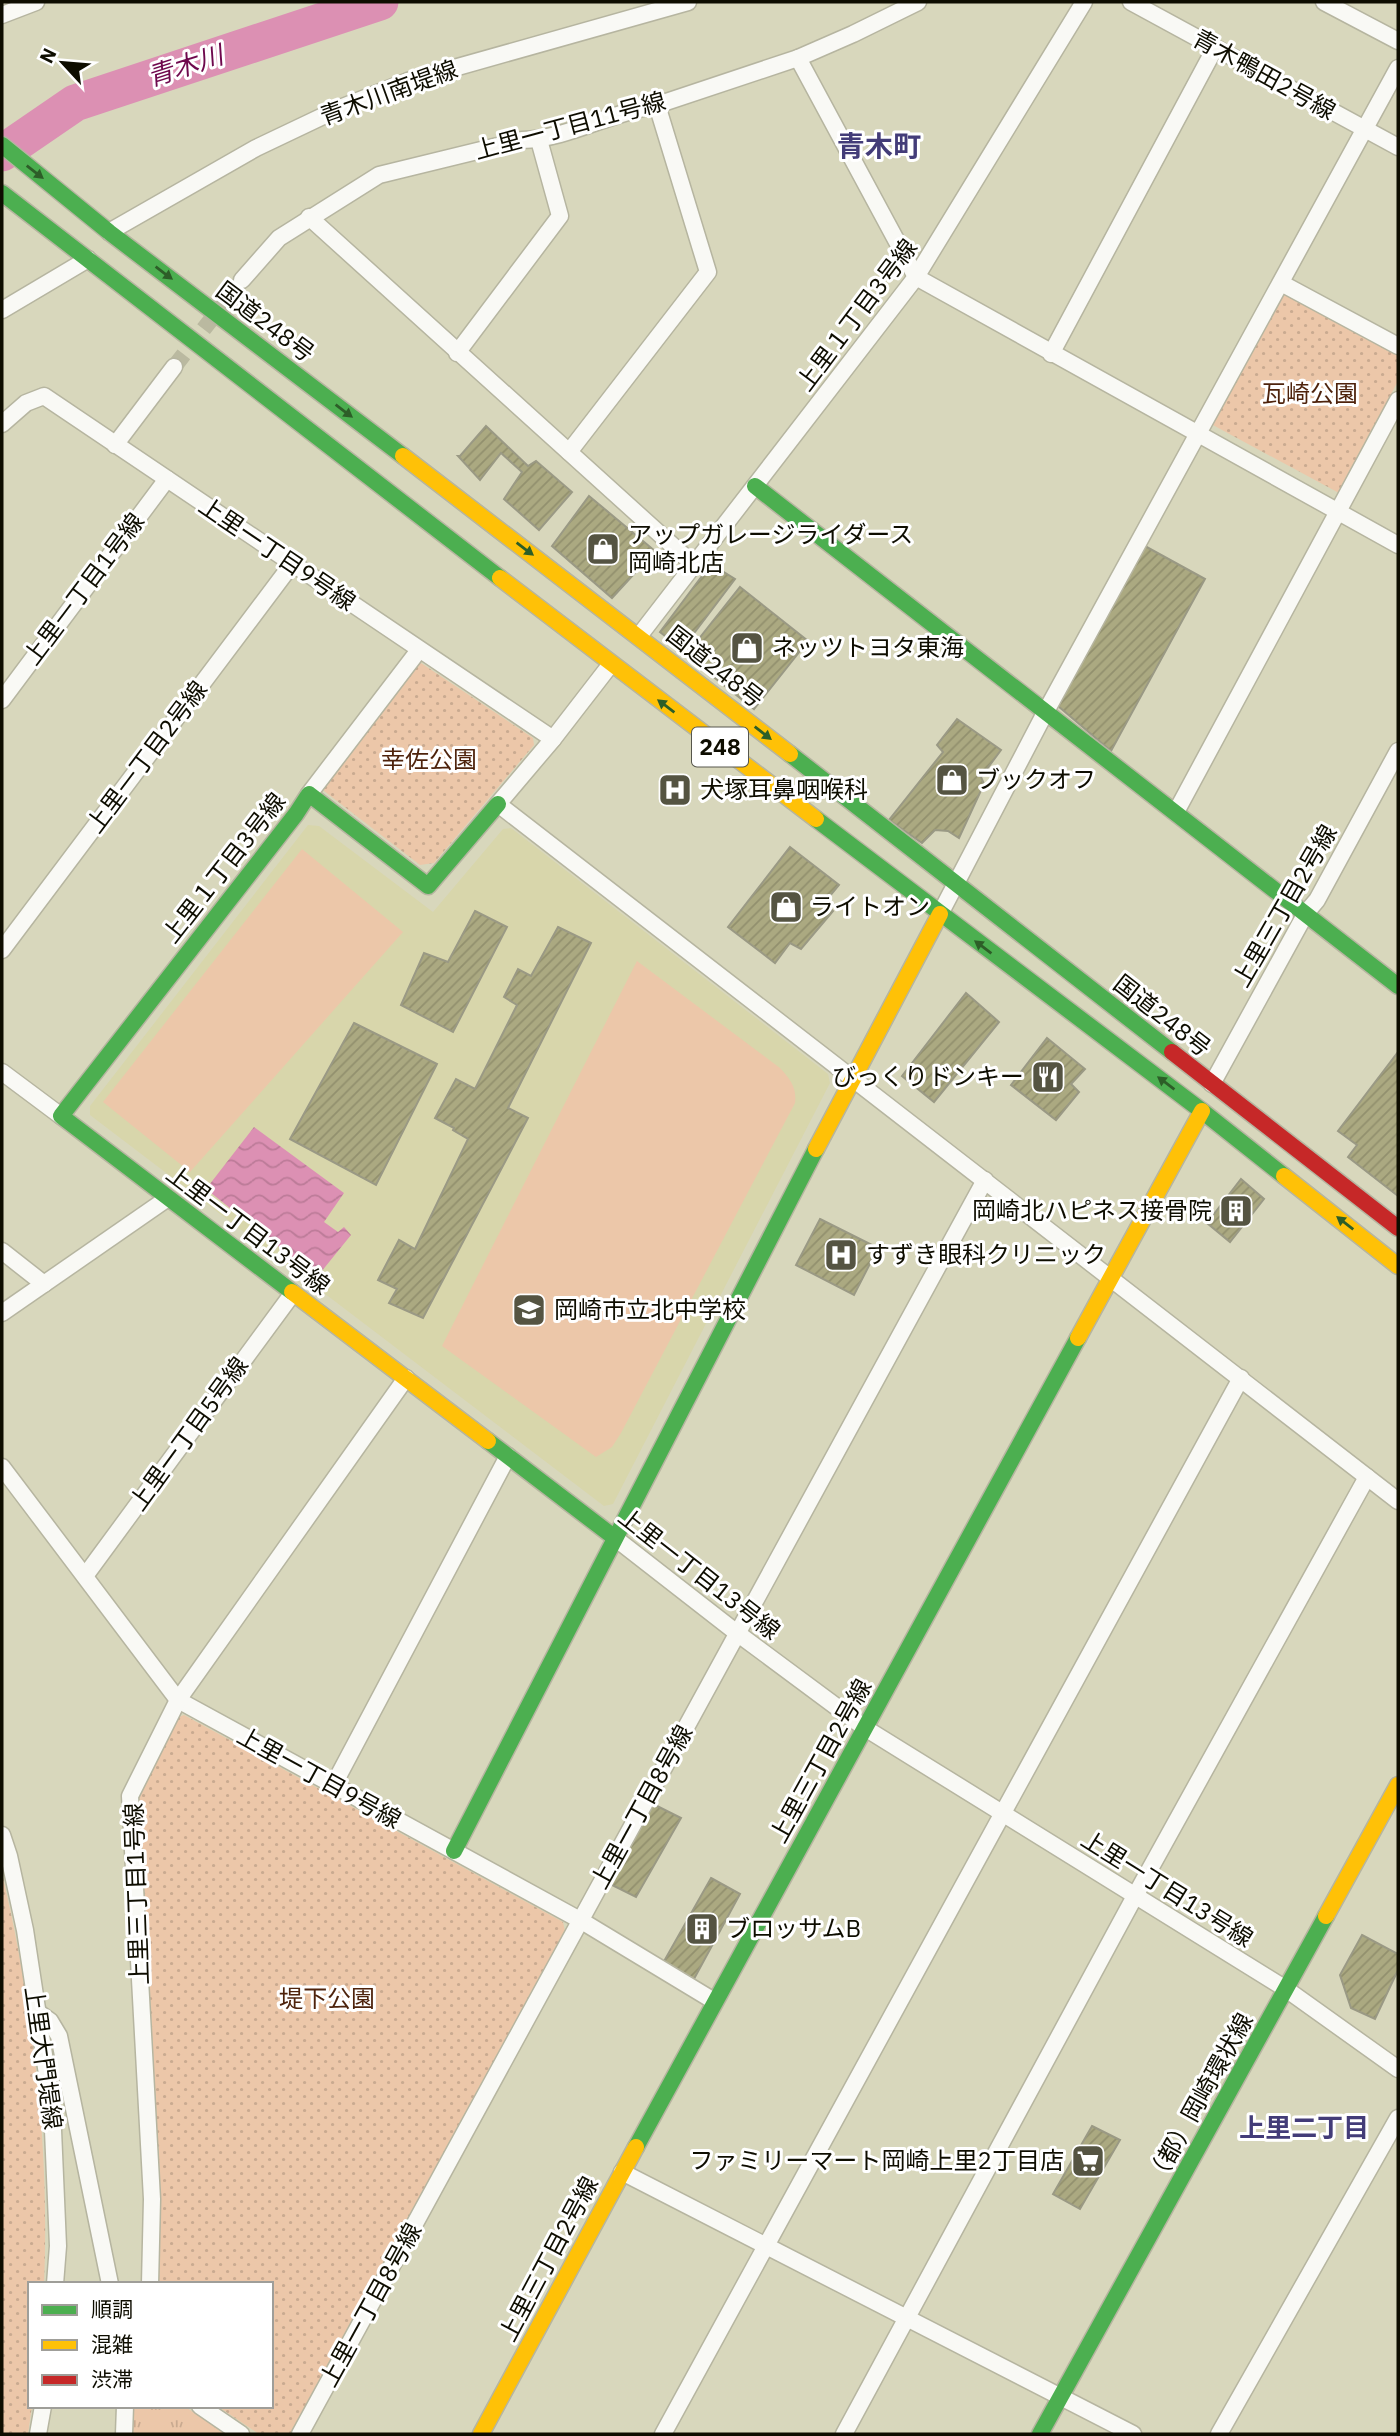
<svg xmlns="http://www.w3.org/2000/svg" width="1400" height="2436" viewBox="0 0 1400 2436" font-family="'IBM Plex Sans','Noto Sans JP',sans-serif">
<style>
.built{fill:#d8d6ab}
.grass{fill:url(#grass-tufts)}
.park{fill:url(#park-dots)}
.pitch{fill:#ecc7a9}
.water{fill:url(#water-waves)}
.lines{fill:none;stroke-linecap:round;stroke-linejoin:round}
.river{stroke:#dc90b3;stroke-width:37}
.building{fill:url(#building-hatch);stroke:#9a9984;stroke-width:2}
.street-tunnel{stroke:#bab9a0;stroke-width:16;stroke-dasharray:16 8;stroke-linecap:butt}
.street-casing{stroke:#b6b5a0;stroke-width:19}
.fast-casing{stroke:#b6b5a0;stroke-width:19}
.slow-casing{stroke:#b6b5a0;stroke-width:19}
.jam-casing{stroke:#b6b5a0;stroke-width:19}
.street{stroke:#f9f9f5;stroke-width:16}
.fast{stroke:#4caf50;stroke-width:16}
.slow{stroke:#ffc107;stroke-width:16}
.jam{stroke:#c62828;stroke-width:16}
.oneway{fill:#2d5e28}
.labels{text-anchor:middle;stroke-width:6;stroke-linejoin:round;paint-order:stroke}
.shield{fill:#fff;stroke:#56564c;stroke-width:2}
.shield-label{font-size:23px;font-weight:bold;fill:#0e0d00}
.street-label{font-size:24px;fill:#0e0d00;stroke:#fff}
.park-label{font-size:24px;fill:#4e230c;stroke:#fff}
.poi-label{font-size:24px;fill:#0e0d00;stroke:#fff;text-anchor:start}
.water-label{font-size:26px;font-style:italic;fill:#6e084d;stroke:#fff}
.neighbourhood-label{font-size:26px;font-weight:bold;fill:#433c78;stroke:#fff}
.quarter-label{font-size:28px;font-weight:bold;fill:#433c78;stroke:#fff}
</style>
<defs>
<pattern id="grass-tufts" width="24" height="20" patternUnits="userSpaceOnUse" patternTransform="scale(1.75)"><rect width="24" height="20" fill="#ecc7a9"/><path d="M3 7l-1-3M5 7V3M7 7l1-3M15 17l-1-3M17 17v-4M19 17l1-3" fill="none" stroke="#c9aa90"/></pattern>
<pattern id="park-dots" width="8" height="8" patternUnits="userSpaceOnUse" patternTransform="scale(1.75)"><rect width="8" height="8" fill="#ecc7a9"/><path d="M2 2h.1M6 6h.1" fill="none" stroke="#c9aa90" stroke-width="1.8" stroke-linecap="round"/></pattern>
<pattern id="water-waves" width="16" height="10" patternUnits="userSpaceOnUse" patternTransform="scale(1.75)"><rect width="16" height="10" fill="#dc90b3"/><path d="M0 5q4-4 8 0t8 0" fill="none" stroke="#bc7b98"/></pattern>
<pattern id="building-hatch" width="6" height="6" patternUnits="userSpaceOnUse" patternTransform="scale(1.75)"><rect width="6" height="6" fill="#aba981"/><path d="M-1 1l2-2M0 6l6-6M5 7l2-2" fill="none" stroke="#92906e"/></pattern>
</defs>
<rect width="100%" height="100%" fill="#d8d7bc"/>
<path class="built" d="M308,825L319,826L433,912L503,829L511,828L828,1074L830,1083L613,1504L604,1506L90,1115V1106Z"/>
<path class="grass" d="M133,2406H184L226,2434H132Z"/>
<g class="park">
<path d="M1291,293L1398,351V381L1339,493L1211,424L1281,297Z"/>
<path d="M421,663L533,738L534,745L434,863L420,865L324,791L323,783L413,666Z"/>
<path d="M184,1715L563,1922L565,1931L291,2434H259L217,2406H271V2284H158L161,2199L139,1797L176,1718Z"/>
<path d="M2,1873C33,2005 50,2148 44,2284H30V2406H32L28,2434H2Z"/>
</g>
<g class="pitch">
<path d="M302,849L403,932L190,1172L103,1102Z"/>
<path d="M637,961L780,1068C790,1079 797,1088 795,1103L621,1433L612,1447L596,1457L442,1346Z"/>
</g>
<path class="water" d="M254,1127L344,1193L324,1222L338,1232L344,1227L351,1235L317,1277L206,1189Z"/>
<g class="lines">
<path class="river" d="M2,153L75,103L380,2"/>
</g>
<g class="building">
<path d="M486,426L528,466L536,461L572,492L539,530L504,499L522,472L501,453L480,480L458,456H460Z"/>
<path d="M589,496L655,551L612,598L552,546Z"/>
<path d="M1143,545L1205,579L1111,751L1058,706Z"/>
<path d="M711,564L735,579L682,649L660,632Z"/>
<path d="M740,587L808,641L754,709L686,655Z"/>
<path d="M957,719L1001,750L981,777L984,784L959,838L948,831L935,830L922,843L889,820L943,752L937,745Z"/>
<path d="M790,847L839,885L824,903L833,911L801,949L790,943L775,963L728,927Z"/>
<path d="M475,911L507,927L453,1032L401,1005L424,953L448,962Z"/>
<path d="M558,927L591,943L508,1108L528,1118L423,1318L389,1303L397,1289L378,1280L399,1240L415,1249L468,1139L453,1130L454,1128L435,1118L456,1079L475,1089L517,1005L504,997L518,969L531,976Z"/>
<path d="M966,993L999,1022L934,1102L902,1076Z"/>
<path d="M354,1023L437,1064L376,1185L290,1139Z"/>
<path d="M1047,1038L1085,1069L1071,1084L1079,1092L1056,1120L1011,1085Z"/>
<path d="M1398,1052V1196L1348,1157L1357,1145L1338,1131Z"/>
<path d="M1241,1179L1264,1199L1230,1242L1207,1223Z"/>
<path d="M820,1219L878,1248L854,1295L796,1265Z"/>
<path d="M649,1802L681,1818L636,1897L606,1882Z"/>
<path d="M711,1878L740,1894L694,1979L663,1963Z"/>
<path d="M1362,1935L1398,1954V1970L1375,2019L1351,2008L1340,1975Z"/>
<path d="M1092,2126L1120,2140L1080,2209L1053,2194Z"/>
</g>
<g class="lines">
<path class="street-tunnel" d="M174,367L242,280"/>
<defs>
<g id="street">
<path d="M1131,2L1398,147"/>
<path d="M1324,2L1398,41"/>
<path d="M2,15L36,2"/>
<path d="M798,58L916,277L1398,545"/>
<path d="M309,217L694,565"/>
<path d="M109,232L256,148L340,108L408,81L688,2"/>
<path d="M242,280L279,238L379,175L522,140C568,139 611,112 657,105L798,58L853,34L918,2"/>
<path d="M1281,283L1398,346"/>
<path d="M2,310L88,259"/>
<path d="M457,353L560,216L539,140"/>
<path d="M1051,354L1215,48"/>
<path d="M2,424L26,403L44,396L553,739"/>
<path d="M115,445L174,367"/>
<path d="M569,452L708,272L657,105"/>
<path d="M639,636L916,277L1084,2"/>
<path d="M611,664L553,739L498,804L1398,1501"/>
<path d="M2,700L167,479"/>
<path d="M309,794L419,650"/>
<path d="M1176,812L1398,400"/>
<path d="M940,914L1045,713L1398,68"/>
<path d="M2,950L292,564"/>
<path d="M2,1072L61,1116"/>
<path d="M1212,1084L1306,913L1317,900L1398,751"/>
<path d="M2,1251L44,1284"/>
<path d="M2,1313L168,1198"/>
<path d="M2,1467L178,1700L580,1920L714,2001"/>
<path d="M615,1538L737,1633L865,1728L1286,1989L1398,2069"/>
<path d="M85,1576L293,1293"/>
<path d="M333,1786L508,1456"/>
<path d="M2,1835L9,1856L25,1930L52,2107L58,2246L55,2284"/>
<path d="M36,2011L50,2021L59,2036L110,2284"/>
<path d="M622,2172L1133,2434"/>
<path d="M150,2284L152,2199L130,1796L178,1700L406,1378"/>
<path d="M200,2406L241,2434"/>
<path d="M38,2434L43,2406"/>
<path d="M124,2434L125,2406"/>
<path d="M300,2434L985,1180"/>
<path d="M663,2434L1241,1378"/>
<path d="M844,2434L1135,1896L1367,1477"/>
<path d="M1219,2434L1398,2118"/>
</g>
<g id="fast">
<path d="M2,145L109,232L403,456"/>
<path d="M2,193L500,578"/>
<path d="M755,486L1398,986"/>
<path d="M790,754L1172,1052"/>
<path d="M816,819L1202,1111L1284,1176"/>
<path d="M292,1292L61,1116L296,814L309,794L428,886L498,804"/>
<path d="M488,1441L615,1538"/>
<path d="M454,1851L816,1149"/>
<path d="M636,2147L1078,1338"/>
<path d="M1040,2434L1326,1916"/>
</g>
<g id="slow">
<path d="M403,456L790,754"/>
<path d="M500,578L816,819"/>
<path d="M816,1149L940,914"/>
<path d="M1284,1176L1398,1266"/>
<path d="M292,1292L488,1441"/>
<path d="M1078,1338L1202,1111"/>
<path d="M1326,1916L1398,1785"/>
<path d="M481,2434L636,2147"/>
</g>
<path id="jam" d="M1172,1052L1398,1228"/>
</defs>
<use href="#street" class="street-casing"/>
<use href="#fast" class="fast-casing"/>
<use href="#slow" class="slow-casing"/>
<use href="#jam" class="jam-casing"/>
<use href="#street" class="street"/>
<use href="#fast" class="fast"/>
<use href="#slow" class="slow"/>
<use href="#jam" class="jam"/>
</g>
<defs><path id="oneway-solid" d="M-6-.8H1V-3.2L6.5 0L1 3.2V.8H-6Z" transform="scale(1.75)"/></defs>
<g class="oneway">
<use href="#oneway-solid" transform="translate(35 172) rotate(38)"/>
<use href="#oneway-solid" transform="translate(164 273) rotate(37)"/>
<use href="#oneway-solid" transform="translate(344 411) rotate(37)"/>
<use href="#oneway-solid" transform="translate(525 549) rotate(37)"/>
<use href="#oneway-solid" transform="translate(666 706) rotate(-143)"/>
<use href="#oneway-solid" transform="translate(763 733) rotate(38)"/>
<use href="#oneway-solid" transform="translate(983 947) rotate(-143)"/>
<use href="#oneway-solid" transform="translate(1166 1083) rotate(-143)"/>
<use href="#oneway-solid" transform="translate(1345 1223) rotate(-142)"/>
</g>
<defs>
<symbol id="shop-square" viewBox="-11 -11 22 22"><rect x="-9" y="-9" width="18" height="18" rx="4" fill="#555442" stroke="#fff"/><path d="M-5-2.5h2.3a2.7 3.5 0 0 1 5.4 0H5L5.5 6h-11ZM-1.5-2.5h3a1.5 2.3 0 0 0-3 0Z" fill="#fff"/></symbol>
<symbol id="hospital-square" viewBox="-11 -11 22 22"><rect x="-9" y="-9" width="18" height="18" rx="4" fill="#555442" stroke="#fff"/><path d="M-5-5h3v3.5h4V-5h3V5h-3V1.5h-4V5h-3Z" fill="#fff"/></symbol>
<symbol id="restaurant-square" viewBox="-11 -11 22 22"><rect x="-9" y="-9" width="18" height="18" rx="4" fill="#555442" stroke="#fff"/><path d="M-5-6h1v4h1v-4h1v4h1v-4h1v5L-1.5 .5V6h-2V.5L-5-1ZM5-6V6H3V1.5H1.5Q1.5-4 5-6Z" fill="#fff"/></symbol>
<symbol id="building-square" viewBox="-11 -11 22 22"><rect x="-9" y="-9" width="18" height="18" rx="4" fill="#555442" stroke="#fff"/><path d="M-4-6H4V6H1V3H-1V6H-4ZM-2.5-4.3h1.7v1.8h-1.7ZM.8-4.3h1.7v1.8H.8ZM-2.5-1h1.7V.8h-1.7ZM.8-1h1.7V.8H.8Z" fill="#fff"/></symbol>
<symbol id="school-square" viewBox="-11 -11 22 22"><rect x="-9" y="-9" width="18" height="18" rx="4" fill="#555442" stroke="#fff"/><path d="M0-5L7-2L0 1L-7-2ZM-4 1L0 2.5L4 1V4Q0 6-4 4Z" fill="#fff"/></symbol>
<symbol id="supermarket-square" viewBox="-11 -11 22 22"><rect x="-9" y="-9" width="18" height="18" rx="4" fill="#555442" stroke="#fff"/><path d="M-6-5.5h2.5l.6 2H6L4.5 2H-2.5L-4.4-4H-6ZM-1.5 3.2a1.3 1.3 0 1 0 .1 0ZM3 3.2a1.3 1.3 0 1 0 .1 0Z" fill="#fff"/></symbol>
</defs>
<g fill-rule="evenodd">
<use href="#shop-square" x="584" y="530" width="38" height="38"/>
<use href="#shop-square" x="728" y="629" width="38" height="38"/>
<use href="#shop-square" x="933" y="761" width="38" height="38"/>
<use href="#hospital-square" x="656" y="771" width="38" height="38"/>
<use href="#shop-square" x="767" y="888" width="38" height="38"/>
<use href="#restaurant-square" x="1029" y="1058" width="38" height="38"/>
<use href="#building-square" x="1217" y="1192" width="38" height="38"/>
<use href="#hospital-square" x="822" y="1236" width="38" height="38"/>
<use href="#school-square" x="510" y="1291" width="38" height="38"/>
<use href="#building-square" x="683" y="1910" width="38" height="38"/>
<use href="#supermarket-square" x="1069" y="2142" width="38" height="38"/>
</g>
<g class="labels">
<rect class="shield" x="692" y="727.5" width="56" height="39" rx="5"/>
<g class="shield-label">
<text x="720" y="755">248</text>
</g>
<g class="street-label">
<text transform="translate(1264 75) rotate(29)" y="8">青木鴨田2号線</text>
<text transform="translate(389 93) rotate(-20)" y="8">青木川南堤線</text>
<text transform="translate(570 126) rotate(-15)" y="8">上里一丁目11号線</text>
<text transform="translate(857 315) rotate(-53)" y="8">上里１丁目3号線</text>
<text transform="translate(265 322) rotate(37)" y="8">国道248号</text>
<text transform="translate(277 554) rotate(34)" y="8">上里一丁目9号線</text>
<text transform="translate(84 589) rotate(-53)" y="8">上里一丁目1号線</text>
<text transform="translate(715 667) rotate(38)" y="8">国道248号</text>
<text transform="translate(147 757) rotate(-53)" y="8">上里一丁目2号線</text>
<text transform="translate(224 868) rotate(-52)" y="8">上里１丁目3号線</text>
<text transform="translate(1285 906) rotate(-60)" y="8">上里三丁目2号線</text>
<text transform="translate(1162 1016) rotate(38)" y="8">国道248号</text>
<text transform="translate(248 1230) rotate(37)" y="8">上里一丁目13号線</text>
<text transform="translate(189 1434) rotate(-54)" y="8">上里一丁目5号線</text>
<text transform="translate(699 1574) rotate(38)" y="8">上里一丁目13号線</text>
<text transform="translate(821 1761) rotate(-61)" y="8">上里三丁目2号線</text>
<text transform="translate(319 1778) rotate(29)" y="8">上里一丁目9号線</text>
<text transform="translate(642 1807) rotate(-61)" y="8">上里一丁目8号線</text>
<text transform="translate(1167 1889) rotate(32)" y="8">上里一丁目13号線</text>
<text transform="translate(137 1894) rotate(-92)" y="8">上里三丁目1号線</text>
<text transform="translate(43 2058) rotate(82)" y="8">上里大門堤線</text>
<text transform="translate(1200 2099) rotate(-61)" y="8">（都）岡崎環状線</text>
<text transform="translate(549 2259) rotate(-62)" y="8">上里三丁目2号線</text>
<text transform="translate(371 2305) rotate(-61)" y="8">上里一丁目8号線</text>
</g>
<g class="park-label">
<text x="1310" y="402">瓦崎公園</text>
<text x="429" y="768">幸佐公園</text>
<text x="327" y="2007">堤下公園</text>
</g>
<g class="poi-label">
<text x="628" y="543">アップガレージライダース<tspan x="628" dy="28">岡崎北店</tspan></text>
<text x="772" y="656">ネッツトヨタ東海</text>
<text x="976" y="788">ブックオフ</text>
<text x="700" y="798">犬塚耳鼻咽喉科</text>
<text x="810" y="915">ライトオン</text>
<text x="1024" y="1085" text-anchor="end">びっくりドンキー</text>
<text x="1212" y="1219" text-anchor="end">岡崎北ハピネス接骨院</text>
<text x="866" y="1263">すずき眼科クリニック</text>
<text x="554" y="1318">岡崎市立北中学校</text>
<text x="726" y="1937">ブロッサムB</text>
<text x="1064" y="2169" text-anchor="end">ファミリーマート岡崎上里2丁目店</text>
</g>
<g class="water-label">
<text transform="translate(185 66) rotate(-18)" y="9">青木川</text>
</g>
<g class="neighbourhood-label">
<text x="1304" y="2137">上里二丁目</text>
</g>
<g class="quarter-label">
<text x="879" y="156">青木町</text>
</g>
</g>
<rect width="1400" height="2436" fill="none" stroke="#0e0d00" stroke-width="7"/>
<rect x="28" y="2282" width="245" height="126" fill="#ffffff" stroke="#9f9e99" stroke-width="2"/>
<rect x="42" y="2305" width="35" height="10" fill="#4caf50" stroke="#9f9e99" stroke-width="2"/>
<text x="91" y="2317" font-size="21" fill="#0e0d00">順調</text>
<rect x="42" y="2340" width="35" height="10" fill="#ffc107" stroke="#9f9e99" stroke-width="2"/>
<text x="91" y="2352" font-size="21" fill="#0e0d00">混雑</text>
<rect x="42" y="2375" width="35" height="10" fill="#c62828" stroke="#9f9e99" stroke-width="2"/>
<text x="91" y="2387" font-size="21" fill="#0e0d00">渋滞</text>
<g transform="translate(63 63) rotate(296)" stroke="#ffffff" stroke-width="5" paint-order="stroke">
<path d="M0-5L12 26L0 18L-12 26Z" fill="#0e0d00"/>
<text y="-10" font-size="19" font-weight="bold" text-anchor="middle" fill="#0e0d00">N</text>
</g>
</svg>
